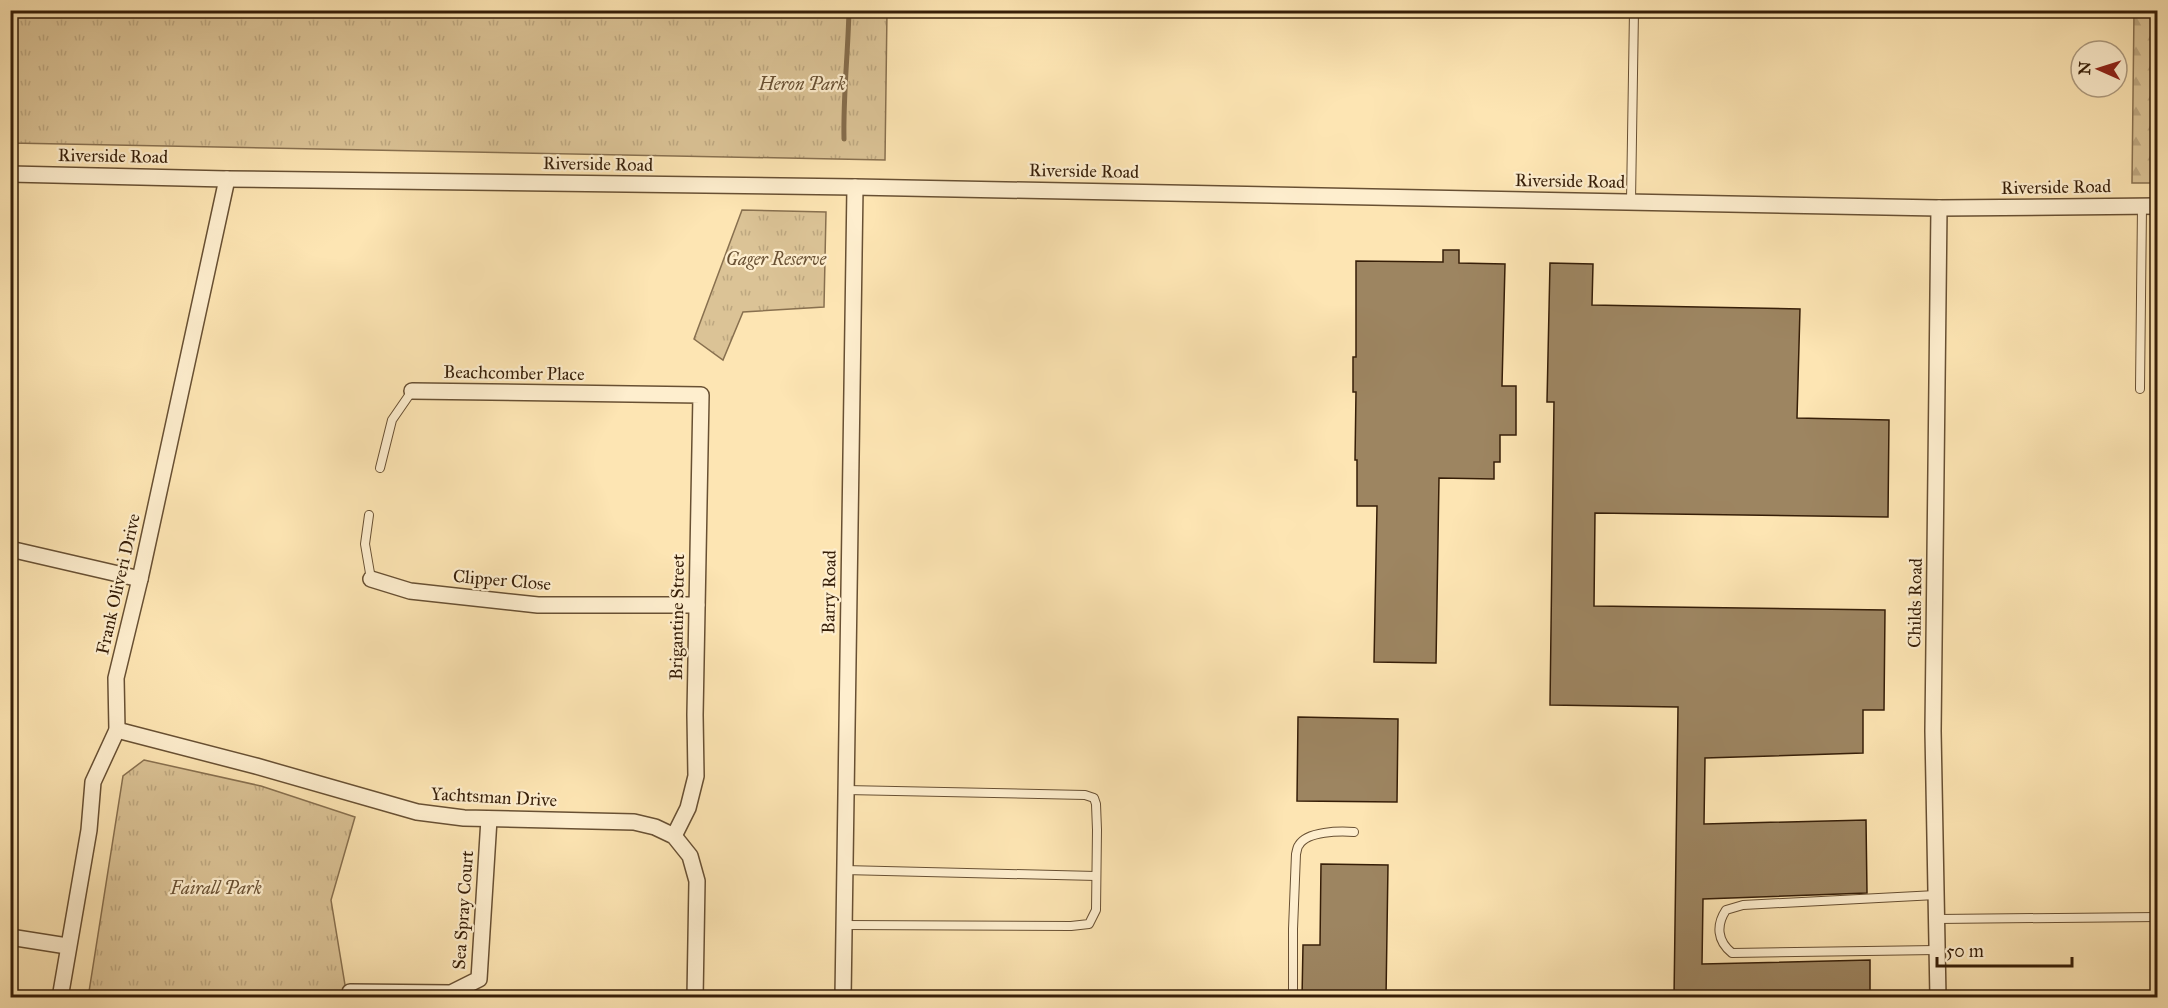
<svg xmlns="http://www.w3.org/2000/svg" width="2168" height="1008" viewBox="0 0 2168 1008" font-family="'IM FELL Great Primer',serif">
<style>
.forest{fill:url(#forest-firs);stroke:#88704f;stroke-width:1.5}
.park{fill:url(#park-tufts);stroke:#88704f;stroke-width:1.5}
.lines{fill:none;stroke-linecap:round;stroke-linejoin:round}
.stream{stroke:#856d4c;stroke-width:5}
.building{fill:#9d8561;stroke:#361e08;stroke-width:1.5}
.lane-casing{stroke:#685033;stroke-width:10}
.street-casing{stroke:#685033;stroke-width:18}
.lane{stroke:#feeece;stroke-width:8}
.street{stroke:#feeece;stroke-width:15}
.labels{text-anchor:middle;stroke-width:4.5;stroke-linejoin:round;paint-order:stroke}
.park-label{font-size:18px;font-style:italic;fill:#685033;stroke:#feeece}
.street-label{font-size:18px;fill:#361e08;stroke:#feeece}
</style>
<defs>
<pattern id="forest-firs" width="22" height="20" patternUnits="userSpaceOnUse" patternTransform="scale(1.5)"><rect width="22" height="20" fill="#dbc396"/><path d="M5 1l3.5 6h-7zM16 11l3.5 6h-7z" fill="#bda780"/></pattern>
<pattern id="park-tufts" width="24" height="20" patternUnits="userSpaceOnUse" patternTransform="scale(1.5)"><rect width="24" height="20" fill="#dbc396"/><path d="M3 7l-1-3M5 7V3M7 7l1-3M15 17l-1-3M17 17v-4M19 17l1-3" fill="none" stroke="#bda780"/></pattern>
</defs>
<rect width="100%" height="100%" fill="#fde5b3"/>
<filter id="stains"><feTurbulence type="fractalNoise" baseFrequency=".00333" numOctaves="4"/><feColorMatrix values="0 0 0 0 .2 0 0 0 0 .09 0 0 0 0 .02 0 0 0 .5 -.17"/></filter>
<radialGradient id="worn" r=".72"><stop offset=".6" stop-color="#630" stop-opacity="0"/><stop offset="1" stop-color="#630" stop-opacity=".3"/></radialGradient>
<path class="forest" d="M2134,11H2157V183H2132Z"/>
<g class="park">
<path d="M11,10L887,11L885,160L11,143Z"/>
<path d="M742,210L826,212L824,307L743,312L723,360L694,339Z"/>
<path d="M144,760L261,786L355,817L331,900L347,997L88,998L123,776Z"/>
</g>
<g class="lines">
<path class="stream" d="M844,139C843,96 848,54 849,10"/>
</g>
<g class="building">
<path d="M1443,250H1459V263L1505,264L1502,386H1516V435H1500V462H1494V479L1439,478L1436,663L1374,662L1377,506H1357V460H1355L1356,392H1353V357H1356V261L1443,262Z"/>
<path d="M1550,263L1593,264L1592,305L1800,309L1797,418L1889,420L1888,517L1595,513L1594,606L1885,610L1884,710H1863V753L1705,758L1704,824L1866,820L1867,893L1703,899L1702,964L1870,960V995L1674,998L1678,707L1550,705L1554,402H1547Z"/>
<path d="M1298,717L1398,719L1397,802L1297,801Z"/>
<path d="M1321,864L1388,865L1386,998H1302L1303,945H1320Z"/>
</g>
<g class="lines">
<defs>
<g id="lane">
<path d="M1631,201L1634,10"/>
<path d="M2140,389L2142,206"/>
<path d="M380,468L392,420L412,391"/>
<path d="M369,515L365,544L371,579"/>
<path d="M844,870L1096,876"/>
<path d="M1936,895L1743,905L1726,910C1716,925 1717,941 1732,953L1937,950"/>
<path d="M1937,919L2158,917"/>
<path d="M844,925L1071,926L1089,924L1096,910L1097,830L1096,804L1094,798L1085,795L846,790"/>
<path d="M1293,998V929L1296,854C1297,851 1297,847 1299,845C1307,831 1340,831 1354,832"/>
</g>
<g id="street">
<path d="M10,174L227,179L855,187L1939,208L2158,206"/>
<path d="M412,391L701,395L695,715L696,776L688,808L674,836"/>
<path d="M10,549L140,579"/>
<path d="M371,579L410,591L538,605H697"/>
<path d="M117,730L256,766L417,812L464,818L634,822L655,827L674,836L690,856L697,881L695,998"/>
<path d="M10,937L67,946"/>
<path d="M350,992L451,993L479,979L489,819"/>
<path d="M60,998L89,830L93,782L117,730L116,678L140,579L227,179"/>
<path d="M843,998L855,187"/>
<path d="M1938,998L1933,731L1939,208"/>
</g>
</defs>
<use href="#lane" class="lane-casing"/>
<use href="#street" class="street-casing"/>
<use href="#lane" class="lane"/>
<use href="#street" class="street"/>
</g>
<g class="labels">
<g class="park-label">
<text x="802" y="90">Heron Park</text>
<text x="776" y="265">Gager Reserve</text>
<text x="216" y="894">Fairall Park</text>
</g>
<g class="street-label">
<text transform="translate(113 156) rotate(1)" y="6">Riverside Road</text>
<text transform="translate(598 164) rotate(1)" y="6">Riverside Road</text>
<text transform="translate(1084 171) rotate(1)" y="6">Riverside Road</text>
<text transform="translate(1570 181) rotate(1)" y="6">Riverside Road</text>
<text transform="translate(2056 187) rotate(-1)" y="6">Riverside Road</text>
<text transform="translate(514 373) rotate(1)" y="6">Beachcomber Place</text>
<text transform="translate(502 580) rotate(5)" y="6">Clipper Close</text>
<text transform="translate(118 584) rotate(-77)" y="6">Frank Oliveri Drive</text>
<text transform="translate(829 592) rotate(-89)" y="6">Barry Road</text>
<text transform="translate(1915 603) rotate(-89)" y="6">Childs Road</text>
<text transform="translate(677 617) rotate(-89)" y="6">Brigantine Street</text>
<text transform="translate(494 797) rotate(3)" y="6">Yachtsman Drive</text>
<text transform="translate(463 910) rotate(-86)" y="6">Sea Spray Court</text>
</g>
</g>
<rect width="2168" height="1008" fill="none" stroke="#fde5b3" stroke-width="36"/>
<rect x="12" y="12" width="2144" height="984" fill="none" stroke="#361e08" stroke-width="3"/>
<rect x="18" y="18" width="2132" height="972" fill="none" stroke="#361e08" stroke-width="1.5"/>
<g transform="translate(2099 69) rotate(273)"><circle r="28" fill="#feeece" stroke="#ae9b7f" stroke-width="1.5"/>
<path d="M0-4.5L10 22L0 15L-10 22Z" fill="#8f2418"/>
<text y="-9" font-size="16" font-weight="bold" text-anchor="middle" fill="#361e08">N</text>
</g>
<path d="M1937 957v9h135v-9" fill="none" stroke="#361e08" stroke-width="3"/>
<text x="1946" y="957" font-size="18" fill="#361e08" stroke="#feeece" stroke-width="4.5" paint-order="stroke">50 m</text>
<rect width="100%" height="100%" filter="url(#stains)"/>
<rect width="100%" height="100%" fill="url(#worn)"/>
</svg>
